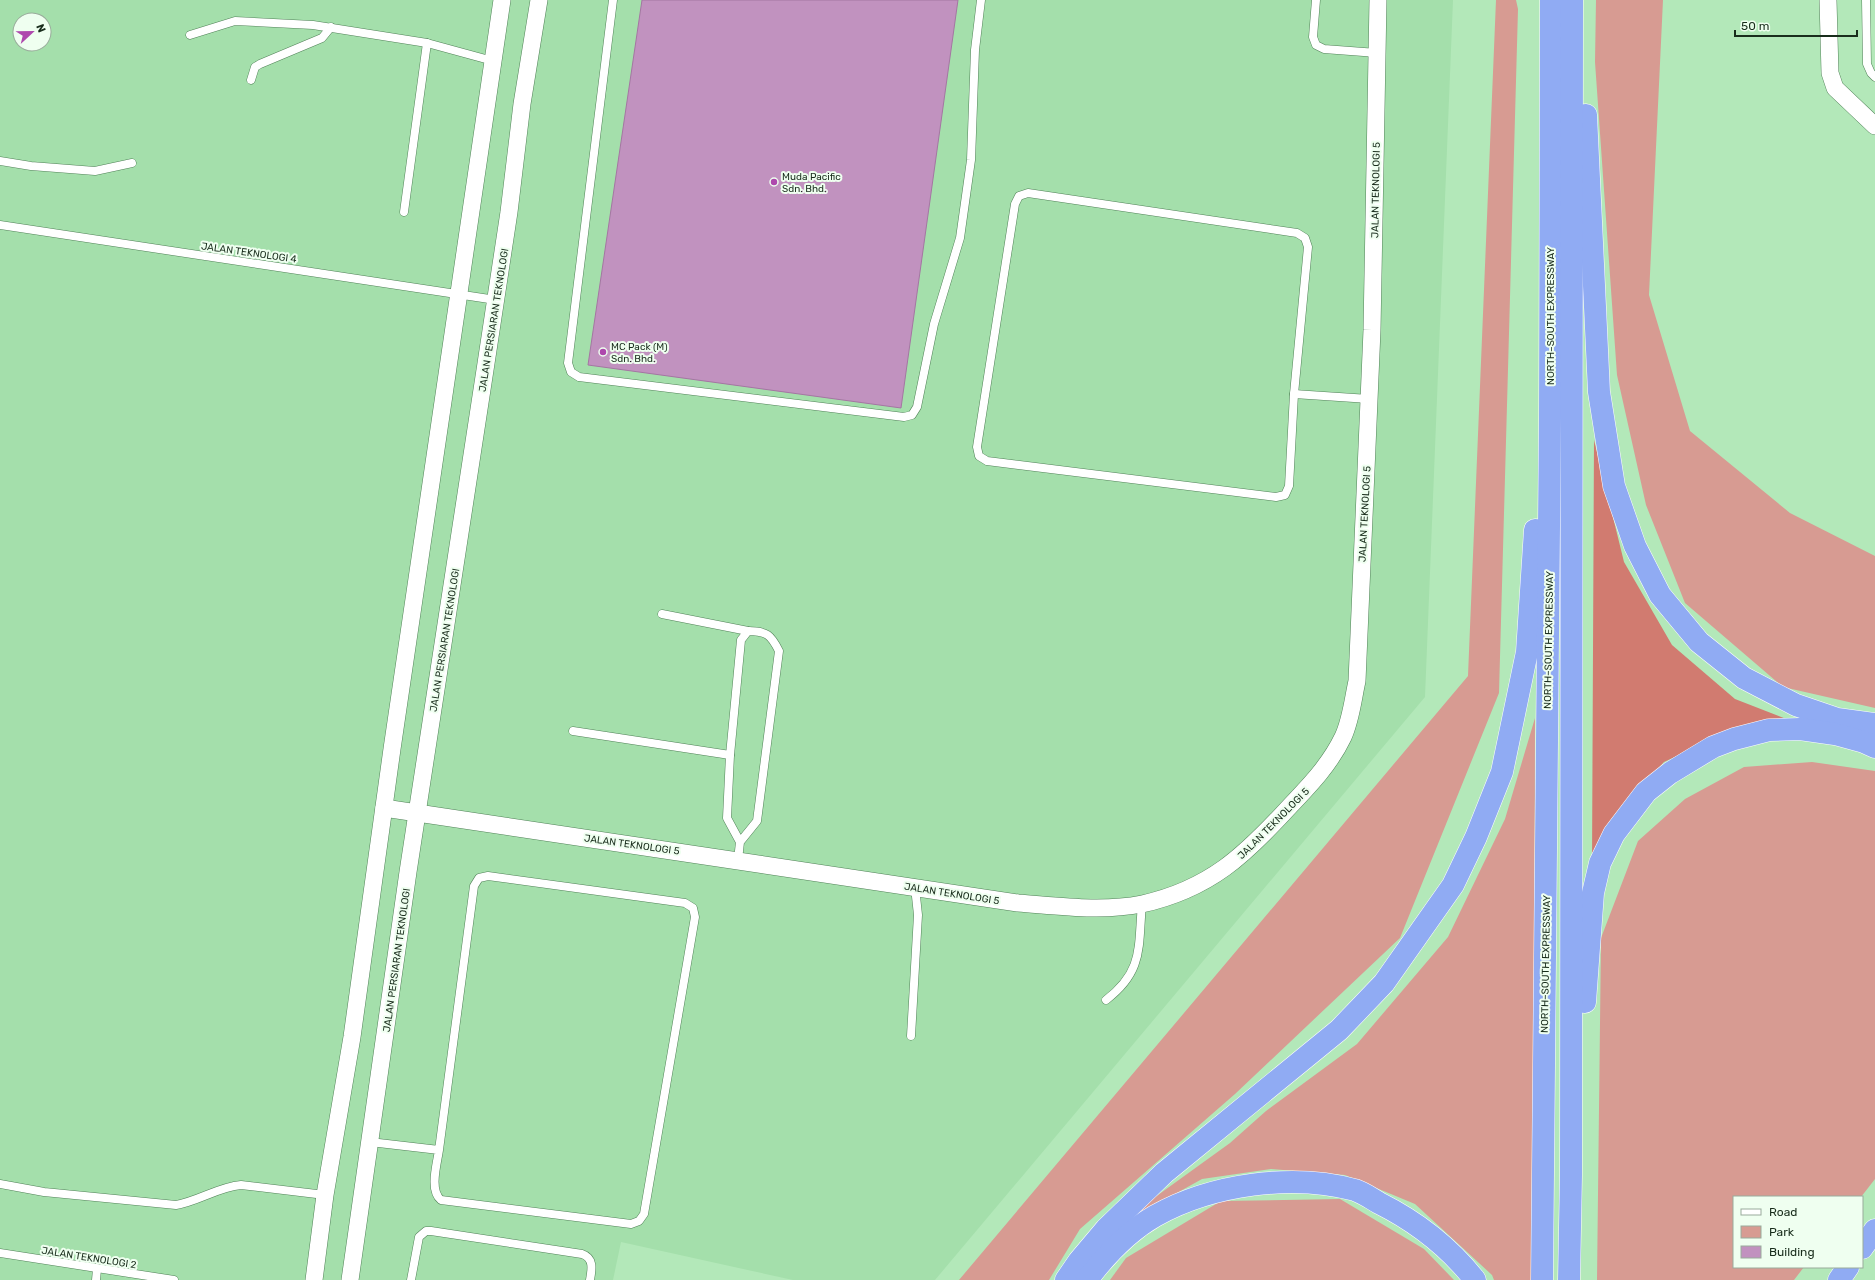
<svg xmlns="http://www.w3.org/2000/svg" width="1875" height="1280" viewBox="0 0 1875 1280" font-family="Rubik,sans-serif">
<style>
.built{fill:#a4dfab;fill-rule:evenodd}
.green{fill:#d79b92}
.forest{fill:#d17b70}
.building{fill:#c192bf;stroke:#a476a2}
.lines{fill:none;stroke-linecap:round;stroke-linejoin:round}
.lane-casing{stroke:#518258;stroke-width:9}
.street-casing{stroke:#518258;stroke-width:18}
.highway-casing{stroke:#fff;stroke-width:23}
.lane{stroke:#fff;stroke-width:8}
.street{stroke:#fff;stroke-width:17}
.highway{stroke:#90abf3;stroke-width:22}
.poi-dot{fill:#ae48ad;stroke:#effff0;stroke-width:1.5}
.labels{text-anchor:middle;stroke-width:4;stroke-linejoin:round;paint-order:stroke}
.poi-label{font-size:10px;fill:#192d1c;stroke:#effff0;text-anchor:start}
.street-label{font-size:10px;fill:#192d1c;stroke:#effff0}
</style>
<rect width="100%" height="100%" fill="#b3e8b9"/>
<path class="built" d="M0,0H1453L1425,697L935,1280H793L621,1242L613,1280H0ZM20,20H44V44H20Z"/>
<g class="green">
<path d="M1496,0H1516L1518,9L1499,693L1400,938L1235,1094L1080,1229L1049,1280H959L1468,676Z"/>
<path d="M1596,0H1663L1649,295L1690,431L1790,513L1875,556V708L1783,687L1685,603L1646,505L1617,375L1595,62Z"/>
<path d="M1535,718L1534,1280H1494L1492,1275L1415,1204L1345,1175L1271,1169L1202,1179L1141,1213L1140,1208L1230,1143L1266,1111L1357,1044L1448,937L1505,819Z"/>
<path d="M1812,762L1875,771V1179L1861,1197H1734V1267H1804L1794,1280H1597L1601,938L1638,841L1685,799L1744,767Z"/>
<path d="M1340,1199L1424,1249L1454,1280H1110L1126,1258L1221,1201Z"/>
</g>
<path class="forest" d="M1594,440L1624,562L1672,645L1735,699L1804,726L1716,738L1664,762L1628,801L1592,865Z"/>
<path class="building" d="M642,0H958L901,408L588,365Z"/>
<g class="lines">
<defs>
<g id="lane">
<path d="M613,0L568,363L571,372L579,377L904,417L912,415L917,407L934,324L960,238L971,160L975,50L981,0"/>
<path d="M1316,0L1313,37L1316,45L1324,49L1377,53"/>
<path d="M1866,0L1867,64L1871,73L1875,77"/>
<path d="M190,35L235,21L313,25L427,43L493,61"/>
<path d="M251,80L255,67L260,64L322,38L331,27"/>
<path d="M0,161L31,166L95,171L132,163"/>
<path d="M1028,193L1297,233L1305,238L1308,247L1294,394L1289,486L1285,495L1276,497L987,461L979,456L977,447L1015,204L1019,196Z"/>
<path d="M404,212L427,43"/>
<path d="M0,225L496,300"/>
<path d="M1294,394L1369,399"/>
<path d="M662,614L748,631"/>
<path d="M573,731L730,755"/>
<path d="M738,860L740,842L757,821L779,651C771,635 767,631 748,631L741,640L730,755L727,818L740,842"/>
<path d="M1106,1000C1144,971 1138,947 1142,904"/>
<path d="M911,1036L918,915L915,887"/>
<path d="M370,1142L439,1150L474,886L479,878L488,876L685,903L693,908L695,917L644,1214L639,1221L631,1224L441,1200C429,1190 437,1164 439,1150"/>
<path d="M0,1184L44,1192L176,1205C199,1201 218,1187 241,1185L325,1195"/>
<path d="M0,1253L174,1280"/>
<path d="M96,1280L97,1269"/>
<path d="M411,1280L419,1237L426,1231H431L582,1254C594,1258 592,1269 590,1280"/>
</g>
<g id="street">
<path d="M1828,0L1830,73L1835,88L1875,126"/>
<path d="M384,808L1018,903C1059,906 1102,912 1142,904C1210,889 1245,855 1290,806C1311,784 1330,764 1343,737C1351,720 1353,699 1357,681L1372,330L1378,0"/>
<path d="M314,1280L325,1195L352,1037L392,749L502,0"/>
<path d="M350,1280L408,872L485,370L509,212L522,104L539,0"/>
</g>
<g id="highway">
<path d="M1586,115L1599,392L1614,486L1635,546L1660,595L1699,642L1744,678L1796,705L1837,719L1875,724"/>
<path d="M1585,1002L1593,893L1600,863L1614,834L1646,792L1670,773L1713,747L1734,739L1769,730L1800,729L1835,734L1864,742L1875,747"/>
<path d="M1862,1248L1875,1230"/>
<path d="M1066,1280L1079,1261L1106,1229L1164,1173L1339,1030L1384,983L1453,885L1476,837L1502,772L1527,652L1535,530"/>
<path d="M1087,1280C1105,1256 1129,1231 1155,1216C1212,1184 1293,1173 1355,1190C1364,1193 1372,1199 1379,1203C1417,1222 1449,1247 1475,1280"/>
<path d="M1542,1280L1550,418L1551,0"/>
<path d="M1569,1280L1571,1175L1572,0"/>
<path d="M1839,1280L1848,1267"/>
</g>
</defs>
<use href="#lane" class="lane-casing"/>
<use href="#street" class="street-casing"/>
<use href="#highway" class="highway-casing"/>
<use href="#lane" class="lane"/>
<use href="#street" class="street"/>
<use href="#highway" class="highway"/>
</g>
<g class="poi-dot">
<circle cx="774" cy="182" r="4"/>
<circle cx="603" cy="352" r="4"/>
</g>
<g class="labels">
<g class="poi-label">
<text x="782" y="180">Muda Pacific<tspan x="782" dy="12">Sdn. Bhd.</tspan></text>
<text x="611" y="350">MC Pack (M)<tspan x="611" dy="12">Sdn. Bhd.</tspan></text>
</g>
<g class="street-label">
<text transform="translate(1375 190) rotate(-89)" y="4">JALAN TEKNOLOGI 5</text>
<text transform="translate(249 252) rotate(8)" y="4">JALAN TEKNOLOGI 4</text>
<text transform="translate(1550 316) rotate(-90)" y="4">NORTH–SOUTH EXPRESSWAY</text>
<text transform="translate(493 320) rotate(-81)" y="4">JALAN PERSIARAN TEKNOLOGI</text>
<text transform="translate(1364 514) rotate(-87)" y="4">JALAN TEKNOLOGI 5</text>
<text transform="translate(444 640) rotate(-81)" y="4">JALAN PERSIARAN TEKNOLOGI</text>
<text transform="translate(1548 640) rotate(-89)" y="4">NORTH–SOUTH EXPRESSWAY</text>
<text transform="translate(1273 823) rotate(-45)" y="4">JALAN TEKNOLOGI 5</text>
<text transform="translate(632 844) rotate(8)" y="4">JALAN TEKNOLOGI 5</text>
<text transform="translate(952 893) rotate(9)" y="4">JALAN TEKNOLOGI 5</text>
<text transform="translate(396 960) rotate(-82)" y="4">JALAN PERSIARAN TEKNOLOGI</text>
<text transform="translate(1545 964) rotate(-89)" y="4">NORTH–SOUTH EXPRESSWAY</text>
<text transform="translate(89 1257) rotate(9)" y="4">JALAN TEKNOLOGI 2</text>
</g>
</g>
<rect x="1733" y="1196" width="130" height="72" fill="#effff0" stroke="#99ab9b"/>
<rect x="1741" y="1209" width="20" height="6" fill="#ffffff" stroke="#99ab9b"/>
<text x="1769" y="1216" font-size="12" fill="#192d1c">Road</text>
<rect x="1741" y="1226" width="20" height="12" fill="#d79b92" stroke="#99ab9b"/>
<text x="1769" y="1236" font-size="12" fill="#192d1c">Park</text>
<rect x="1741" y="1246" width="20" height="12" fill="#c192bf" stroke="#99ab9b"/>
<text x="1769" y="1256" font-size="12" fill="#192d1c">Building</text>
<g transform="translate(32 32) rotate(68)"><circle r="19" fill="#effff0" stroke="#99ab9b"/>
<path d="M0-3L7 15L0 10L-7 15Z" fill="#ae48ad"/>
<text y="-6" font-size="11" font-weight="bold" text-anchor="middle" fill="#192d1c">N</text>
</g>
<path d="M1735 30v6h122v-6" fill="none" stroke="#192d1c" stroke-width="2"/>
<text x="1741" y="30" font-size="12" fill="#192d1c" stroke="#effff0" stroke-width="3" paint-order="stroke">50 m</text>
</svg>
